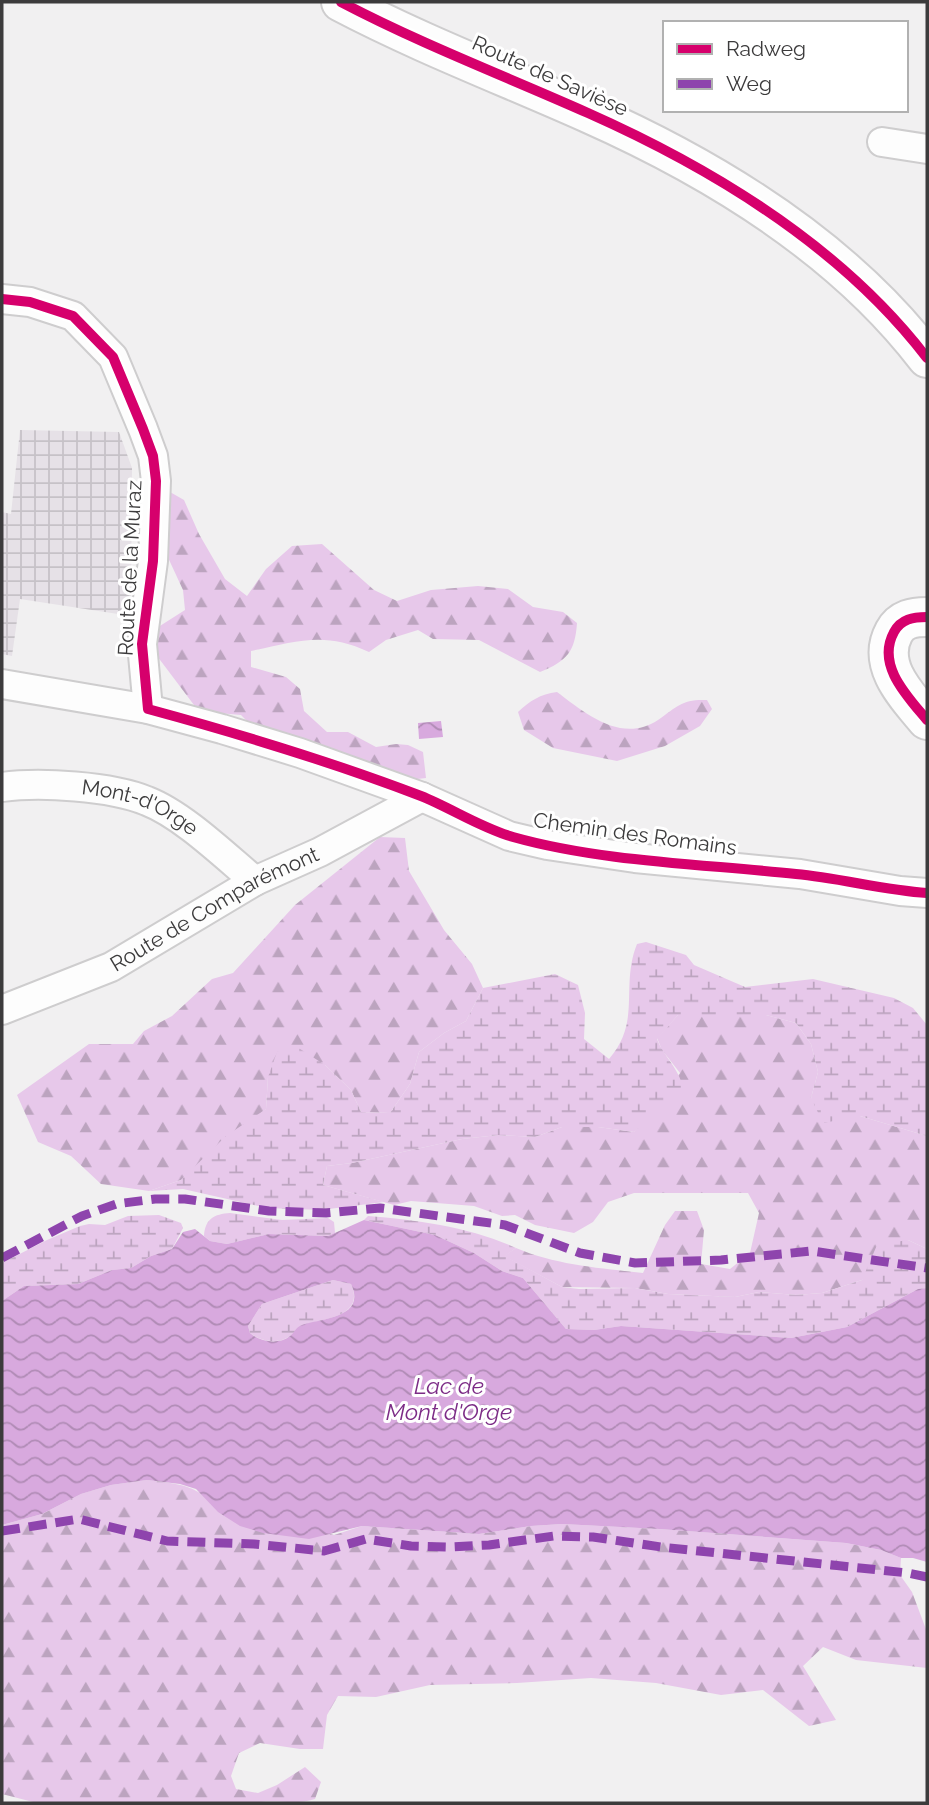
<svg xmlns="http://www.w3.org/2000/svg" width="929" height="1805" viewBox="0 0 929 1805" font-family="Raleway,sans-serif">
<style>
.industrial{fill:url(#industrial-grid)}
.forest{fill:url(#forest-firs)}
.wetland{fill:url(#wetland-marsh)}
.water{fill:url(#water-waves);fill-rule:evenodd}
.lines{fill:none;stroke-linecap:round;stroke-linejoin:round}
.street-casing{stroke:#cecdce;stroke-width:32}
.secondary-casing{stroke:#cecdce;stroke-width:42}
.street{stroke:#fdfdfd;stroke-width:28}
.secondary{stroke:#fdfdfd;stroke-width:38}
.quiet{stroke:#8e44ad;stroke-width:9;stroke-dasharray:18 9;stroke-linecap:butt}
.cycleway-casing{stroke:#fff;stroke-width:15}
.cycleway{stroke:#d6006c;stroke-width:10}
.labels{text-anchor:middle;stroke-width:6;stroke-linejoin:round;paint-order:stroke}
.street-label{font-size:21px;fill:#3c3b3c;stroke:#fff}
.water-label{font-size:23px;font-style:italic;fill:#7c2b86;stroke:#fff}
</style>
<defs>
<pattern id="industrial-grid" width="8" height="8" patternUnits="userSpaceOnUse" patternTransform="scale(1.75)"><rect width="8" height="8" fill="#e6e1e7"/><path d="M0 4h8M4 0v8" fill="none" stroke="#c6c2c7"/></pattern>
<pattern id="forest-firs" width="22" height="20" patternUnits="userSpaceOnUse" patternTransform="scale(1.75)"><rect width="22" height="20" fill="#e7c8ea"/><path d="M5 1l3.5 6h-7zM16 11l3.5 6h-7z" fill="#bca4bf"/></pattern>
<pattern id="wetland-marsh" width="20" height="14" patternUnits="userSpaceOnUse" patternTransform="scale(1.75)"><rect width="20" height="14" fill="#e7c8ea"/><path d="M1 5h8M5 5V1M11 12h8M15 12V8" fill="none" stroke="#bca4bf"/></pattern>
<pattern id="water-waves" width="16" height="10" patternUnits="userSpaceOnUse" patternTransform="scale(1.75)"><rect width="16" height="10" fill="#d8a9de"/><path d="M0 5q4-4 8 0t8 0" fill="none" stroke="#b08bb5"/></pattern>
</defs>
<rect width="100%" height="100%" fill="#f1f0f1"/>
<path class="industrial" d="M20,430L119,432L132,468L131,616L20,599L12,656L2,654V512L11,514Z"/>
<g class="forest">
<path d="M170,492L184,500L199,534L225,579L247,596L266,569L292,546L322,544L374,590L397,601L431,590L478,586L508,589L533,607L563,612L577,623C575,652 567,661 540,672L479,640L433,639L418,630L386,640L369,652C325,631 297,641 251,651V667L286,677L300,689L304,711L327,732H348L376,747L396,744L408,745L423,752L426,778L409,780L319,752L267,728L251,725L241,715L207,712L194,705L151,648L152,631L185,610L183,590L152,523L159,503Z"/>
<path d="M557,692C586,714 622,744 658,720C678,706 682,699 707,700L712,709L700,726L665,746L617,761L553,748L524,730L518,712C530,701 540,694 557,692Z"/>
<path d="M380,837L405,838L409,871L444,930L472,964L483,988L466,1021L444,1033L419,1052L410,1084L390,1113L361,1112L351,1090L325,1065L268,1077L266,1109L181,1180L149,1191L101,1184L71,1156L38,1142L17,1095L89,1044H133L144,1031L172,1016L212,979L233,973L295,905Z"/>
<path d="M678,1015H766L796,1023L811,1044L818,1072L811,1098L860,1116L927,1136V1249L908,1240L862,1280L822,1293L796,1295L759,1292L735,1297L668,1294L635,1288L562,1287L504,1256L516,1248C556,1265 599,1268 643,1273L665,1225L675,1211H697L704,1230L701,1264L730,1269L750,1253L759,1213L748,1193H634L608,1202L593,1222L574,1233L535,1225L515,1215L502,1216L474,1206L411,1201L394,1205L323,1185L327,1166L352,1163L462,1139L498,1135L535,1137L562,1127H598L634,1132L680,1073L662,1050L657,1038Z"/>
<path d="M147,1480C168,1483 189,1483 205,1497L334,1535L362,1526L479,1534L531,1526L562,1524L659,1529L846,1543L881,1550L901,1558L900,1575L912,1592L927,1632V1668L856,1660L823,1647L803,1666L836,1720L809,1726L763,1690L721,1695L656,1683L591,1678L517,1683L430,1685L376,1697L338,1696L327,1715L323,1749H300L260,1743L239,1753L231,1776L236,1789L258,1793L277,1785L305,1767L321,1782L315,1799C297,1805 280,1800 261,1802L262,1803H37L2,1794V1525L42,1514L81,1494L111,1485Z"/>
</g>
<g class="wetland">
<path d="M646,942L686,955L694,965L745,987L813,979L894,998L913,1008L927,1025V1136L860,1116L823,1123L811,1098L818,1072L811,1044L796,1023L766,1015H678L657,1039C664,1057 679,1068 683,1088L634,1132L598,1127H562L535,1137L498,1135L462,1139L352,1163L327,1166L323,1185L384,1202L321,1210L267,1208L183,1189L149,1191L181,1180L226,1136L266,1109L268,1077L277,1052L294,1045L325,1065L351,1090L361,1112L390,1113L410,1084L419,1052L444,1033L466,1021L483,988L555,974L578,985L585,1013L584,1039L609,1059C642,1021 620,986 637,944Z"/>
<path d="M230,1213L282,1220L328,1218L334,1222L335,1233L328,1236L269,1234L227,1244L210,1241L204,1236C205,1219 214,1214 230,1213Z"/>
<path d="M159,1215L181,1223L183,1228L172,1249L151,1256L131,1268L112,1270L78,1284L24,1286L2,1301V1263L47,1240L80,1226L89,1224L105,1225L128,1216Z"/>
<path d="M368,1216C418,1220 470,1227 516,1248L505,1256L562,1287L579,1289L635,1288L668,1294L735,1297L759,1292L796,1295L822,1293L862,1280L877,1245L908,1240L927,1249V1288L918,1289L847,1327L791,1338L621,1326L594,1330L566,1329L523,1278L502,1271L474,1253L435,1235L364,1220Z"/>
<path d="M333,1280L351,1284C365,1315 327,1318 308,1324C299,1328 297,1331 290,1336C278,1345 260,1341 250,1333L248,1326L262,1304Z"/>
</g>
<g class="water">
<path d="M441,721L443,737L419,739L418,723Z"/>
<path d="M364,1220L435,1235L474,1253L502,1271L523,1278L566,1329L594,1330L621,1326L791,1338L847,1327L918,1289L927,1288V1562L913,1558H901L881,1550L846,1543L659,1529L562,1524L531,1526L479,1534L362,1526L309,1539L263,1533L240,1526L218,1512L196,1489L180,1484L147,1480L111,1485L81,1494L42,1514L2,1525V1301L24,1286L78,1284L112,1270L131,1268L151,1256L172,1249L183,1232L195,1229L210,1241L227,1244L269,1234L328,1236ZM333,1280L351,1284C367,1318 321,1318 302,1325C296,1327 295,1332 290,1336C279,1345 260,1342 250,1333L248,1326L262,1304Z"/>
</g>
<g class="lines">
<defs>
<g id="street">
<path d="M882,142L927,149"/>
<path d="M2,299L30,302L73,316L113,357L143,429L153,456L156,481L153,561L142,644L148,709"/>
<path d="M2,684L148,709L222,729L300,753L422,797L509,836L547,845L635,858L800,874L900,891L927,893"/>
<path id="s1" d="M2,787C40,782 111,786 147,801C183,815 225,856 255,881"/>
<path id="s2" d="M2,1010L111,967L255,881L320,852L422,797"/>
</g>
<g id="secondary">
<path d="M341,2C421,44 505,76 588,113C714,169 842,247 927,358"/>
<path d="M927,617C913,617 901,619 894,632C876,665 907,696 927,720"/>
</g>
</defs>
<use href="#street" class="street-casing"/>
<use href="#secondary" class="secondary-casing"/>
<use href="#street" class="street"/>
<use href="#secondary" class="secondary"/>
<g class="quiet">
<path d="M2,1258L82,1216L116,1204L155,1199H185L269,1211L326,1213L380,1208L505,1225L580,1253L635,1263L721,1260L812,1251L927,1268"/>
<path d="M2,1531L79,1519L167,1541L254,1544L324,1551L366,1539L411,1546L448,1547L489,1545L554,1536L593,1537L661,1547L908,1573L927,1577"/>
</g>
<defs>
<g id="cycleway">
<path d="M341,2C421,44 505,76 588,113C714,169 842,247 927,358"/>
<path d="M2,299L30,302L73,316L113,357L143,429L153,456L156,481L153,561L142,644L148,709C240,734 332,762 421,796C451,808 481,828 513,837C602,862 704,864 796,874C840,878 883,890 927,893"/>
<path d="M927,617C913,617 901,619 894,632C876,665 907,696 927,720"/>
</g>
</defs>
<use href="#cycleway" class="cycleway-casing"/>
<use href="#cycleway" class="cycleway"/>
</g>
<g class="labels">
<g class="street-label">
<text transform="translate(550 76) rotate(24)" y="7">Route de Savièse</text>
<text transform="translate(130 568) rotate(-87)" y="7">Route de la Muraz</text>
<text dy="7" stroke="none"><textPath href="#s1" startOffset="142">Mont-d'Orge</textPath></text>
<text transform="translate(635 834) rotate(8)" y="7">Chemin des Romains</text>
<text dy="7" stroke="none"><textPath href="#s2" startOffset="236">Route de Comparémont</textPath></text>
</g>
<g class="water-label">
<text x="449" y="1394">Lac de<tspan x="449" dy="26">Mont d'Orge</tspan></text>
</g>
</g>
<rect width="929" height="1805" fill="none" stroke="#3c3b3c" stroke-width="7"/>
<rect x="663" y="21" width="245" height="91" fill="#ffffff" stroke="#b1b1b1" stroke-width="2"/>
<rect x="677" y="44" width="35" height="10" fill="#d6006c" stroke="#b1b1b1" stroke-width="2"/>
<text x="726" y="56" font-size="21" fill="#3c3b3c">Radweg</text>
<rect x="677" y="79" width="35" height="10" fill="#8e44ad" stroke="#b1b1b1" stroke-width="2"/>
<text x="726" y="91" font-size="21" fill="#3c3b3c">Weg</text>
</svg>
